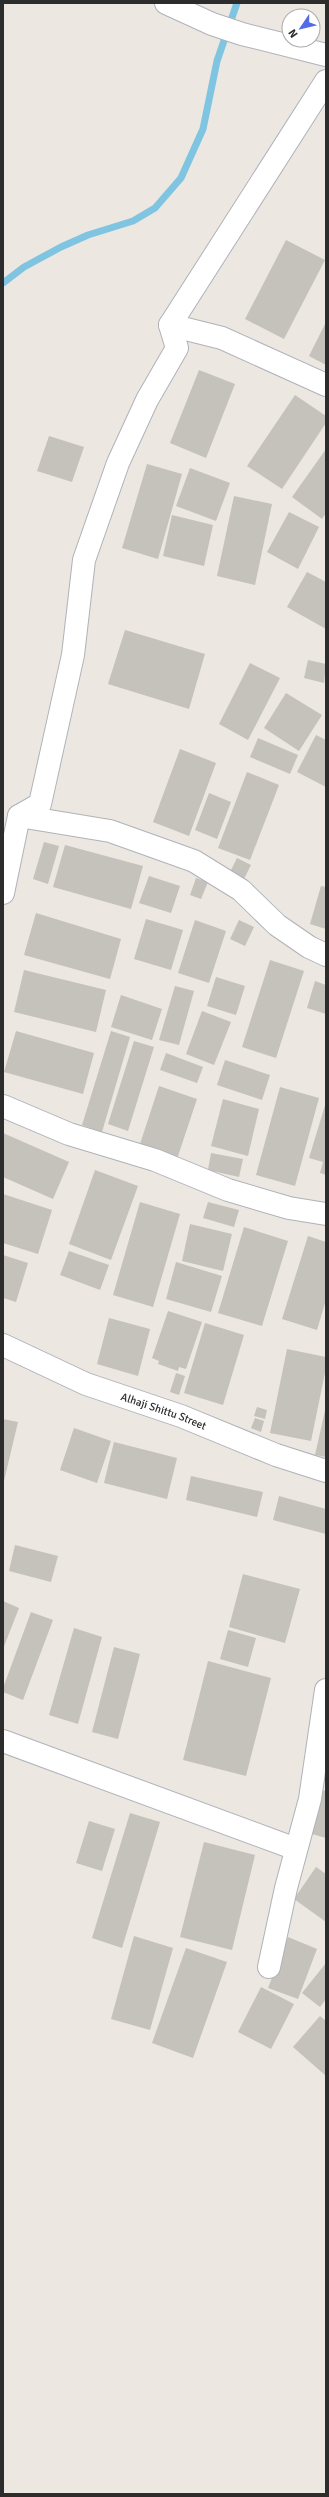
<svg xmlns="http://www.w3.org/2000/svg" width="329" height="2497" viewBox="0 0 329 2497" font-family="Signika,sans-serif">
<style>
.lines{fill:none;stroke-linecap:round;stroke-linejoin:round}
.stream{stroke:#7fc5e2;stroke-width:7}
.building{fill:#c5c1bb}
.minor-casing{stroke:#b0b2bb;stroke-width:24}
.minor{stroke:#fff;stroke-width:22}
.labels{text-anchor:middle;stroke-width:3;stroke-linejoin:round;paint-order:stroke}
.street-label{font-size:11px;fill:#2c2c2c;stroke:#fff}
</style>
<rect width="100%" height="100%" fill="#ece7e0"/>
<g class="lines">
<path class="stream" d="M3,283L24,267L61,247L88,235L133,221L155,208L181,178L203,129L217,61L237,3"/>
</g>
<g class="building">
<path d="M286,240L325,260L284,339L245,319Z"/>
<path d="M326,322V365L309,356Z"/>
<path d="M199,370L235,384L206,458L170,443Z"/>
<path d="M295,395L326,416V423L282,489L247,466Z"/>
<path d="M49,436L84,447L72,482L37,471Z"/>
<path d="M326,449V513L322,519L292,497Z"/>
<path d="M147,464L182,474L158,559L122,548Z"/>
<path d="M190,468L230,483L216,521L176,506Z"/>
<path d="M234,496L272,504L255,585L217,576Z"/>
<path d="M289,512L319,527L298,569L267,552Z"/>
<path d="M172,515L213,525L204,566L163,556Z"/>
<path d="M307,572L326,582V629L287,607Z"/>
<path d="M125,630L205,654L189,709L108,684Z"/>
<path d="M308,660L326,664L324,683L304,678Z"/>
<path d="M250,663L280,678L248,740L219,724Z"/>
<path d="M286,693L322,715L299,751L264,728Z"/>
<path d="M316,735L326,740V787L297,772Z"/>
<path d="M258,738L298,755L290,774L250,757Z"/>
<path d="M180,749L216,763L189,836L153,822Z"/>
<path d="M247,772L279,785L250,860L218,848Z"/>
<path d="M209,793L231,802L217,839L195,830Z"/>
<path d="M44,842L59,846L48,884L33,879Z"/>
<path d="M65,845L143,866L131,909L53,887Z"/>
<path d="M237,858L251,865L243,881L229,874Z"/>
<path d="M149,876L180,886L171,913L139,903Z"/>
<path d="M196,878L208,882L201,899L190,895Z"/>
<path d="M321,886L326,887V929L310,924Z"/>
<path d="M36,913L121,939L110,979L24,955Z"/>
<path d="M146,919L183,930L171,970L134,959Z"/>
<path d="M195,920L226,931L209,983L178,973Z"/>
<path d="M239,920L254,927L245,946L230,939Z"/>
<path d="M270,960L304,971L276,1058L242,1047Z"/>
<path d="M24,970L106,990L96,1032L14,1012Z"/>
<path d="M216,977L245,986L236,1015L207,1006Z"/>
<path d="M315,981L326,985V1014L307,1008Z"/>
<path d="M175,986L194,991L179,1045L159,1040Z"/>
<path d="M121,995L162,1009L152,1040L111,1027Z"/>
<path d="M202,1011L231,1022L214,1065L186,1054Z"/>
<path d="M16,1031L94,1053L83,1094L4,1072Z"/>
<path d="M111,1031L130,1037L102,1132L82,1125Z"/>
<path d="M134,1041L154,1047L128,1131L108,1124Z"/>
<path d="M166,1053L203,1067L197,1083L160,1070Z"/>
<path d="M225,1060L270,1075L262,1100L217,1085Z"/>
<path d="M159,1086L197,1099L177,1159L139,1147Z"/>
<path d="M280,1087L319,1098L295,1186L256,1175Z"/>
<path d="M223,1099L259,1109L248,1156L211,1146Z"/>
<path d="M326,1102V1175L320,1173L323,1162L309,1158Z"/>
<path d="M3,1133L69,1162L53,1199L3,1177Z"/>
<path d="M211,1153L243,1159L239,1177L208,1170Z"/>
<path d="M95,1170L138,1186L111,1260L69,1244Z"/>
<path d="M3,1194L52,1210L38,1254L3,1243Z"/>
<path d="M140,1202L180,1214L153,1307L113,1295Z"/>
<path d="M208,1202L239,1210L234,1227L203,1218Z"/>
<path d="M190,1224L232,1234L223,1271L182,1261Z"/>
<path d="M244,1227L288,1241L262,1326L218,1313Z"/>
<path d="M308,1236L326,1242V1300L317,1330L282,1319Z"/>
<path d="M69,1251L109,1265L100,1290L60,1275Z"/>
<path d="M3,1255L28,1263L16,1302L3,1298Z"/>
<path d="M176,1262L222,1276L211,1312L166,1299Z"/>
<path d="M168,1311L202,1322L186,1369L179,1367L178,1371L158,1364L159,1361L152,1358Z"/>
<path d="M109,1318L150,1329L138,1376L97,1364Z"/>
<path d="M205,1323L244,1335L223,1405L184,1393Z"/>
<path d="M287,1349L326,1357V1368L311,1441L270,1433Z"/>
<path d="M176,1373L185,1376L179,1395L170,1392Z"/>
<path d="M326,1406V1457L315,1455Z"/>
<path d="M257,1407L267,1410L265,1419L254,1416Z"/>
<path d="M255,1418L264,1421L261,1432L251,1428Z"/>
<path d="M3,1419L18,1422L4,1481H3Z"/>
<path d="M74,1428L111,1441L97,1483L60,1470Z"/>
<path d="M114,1442L177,1458L167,1499L104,1483Z"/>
<path d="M191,1476L263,1492L257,1517L186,1500Z"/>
<path d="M279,1496L326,1509V1534L273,1520Z"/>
<path d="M15,1545L58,1556L51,1582L9,1571Z"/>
<path d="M243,1574L300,1589L285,1643L229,1627Z"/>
<path d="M3,1601L19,1608L3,1649Z"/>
<path d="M31,1612L53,1620L23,1700L3,1692V1688Z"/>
<path d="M74,1628L102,1637L78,1724L49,1715Z"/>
<path d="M228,1630L256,1638L248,1667L220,1659Z"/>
<path d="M114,1647L140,1654L118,1739L92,1732Z"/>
<path d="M208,1661L271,1678L246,1776L183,1760Z"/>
<path d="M322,1790L326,1791V1838L312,1834Z"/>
<path d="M130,1813L160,1822L122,1948L92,1938Z"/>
<path d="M89,1821L115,1829L102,1871L76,1863Z"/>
<path d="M204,1842L255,1855L232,1950L180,1937Z"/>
<path d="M316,1867L326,1874V1922L294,1899Z"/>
<path d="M134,1936L173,1948L150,2030L111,2019Z"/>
<path d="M288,1937L317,1949L298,1999L268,1988Z"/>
<path d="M186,1948L227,1962L193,2058L152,2043Z"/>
<path d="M326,1963V1999L320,2007L302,1993Z"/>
<path d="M261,1987L294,2004L271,2049L238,2032Z"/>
<path d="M320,2016L326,2021V2076L293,2047Z"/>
</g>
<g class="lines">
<defs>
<g id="minor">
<path d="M166,3L212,24L242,34L326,55"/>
<path d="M170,325L222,338L326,385"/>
<path d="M19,816L40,804L73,655L84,560L118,463L147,400L177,348L170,325L326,81"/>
<path d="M3,893L19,816L110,831L194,861L241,890L277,925L309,947L326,955"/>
<path d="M3,1106L69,1134L155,1160L228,1190L289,1208L326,1214"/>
<path id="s1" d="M3,1345L86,1384L181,1416L276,1455L326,1471"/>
<path d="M3,1741L296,1849"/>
<path d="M269,1967L286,1888L310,1799L326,1690"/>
</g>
</defs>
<use href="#minor" class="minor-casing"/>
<use href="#minor" class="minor"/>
</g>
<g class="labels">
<g class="street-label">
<text dy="4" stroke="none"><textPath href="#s1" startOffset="174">Alhaji Shittu Street</textPath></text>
</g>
</g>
<rect width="329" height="2497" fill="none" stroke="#2c2c2c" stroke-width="8"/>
<g transform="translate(301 28) rotate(235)"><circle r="19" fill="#ffffff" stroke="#ababab"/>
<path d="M0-3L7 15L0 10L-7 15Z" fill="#536be6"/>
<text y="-6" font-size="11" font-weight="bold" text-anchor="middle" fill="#2c2c2c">N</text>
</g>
</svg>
